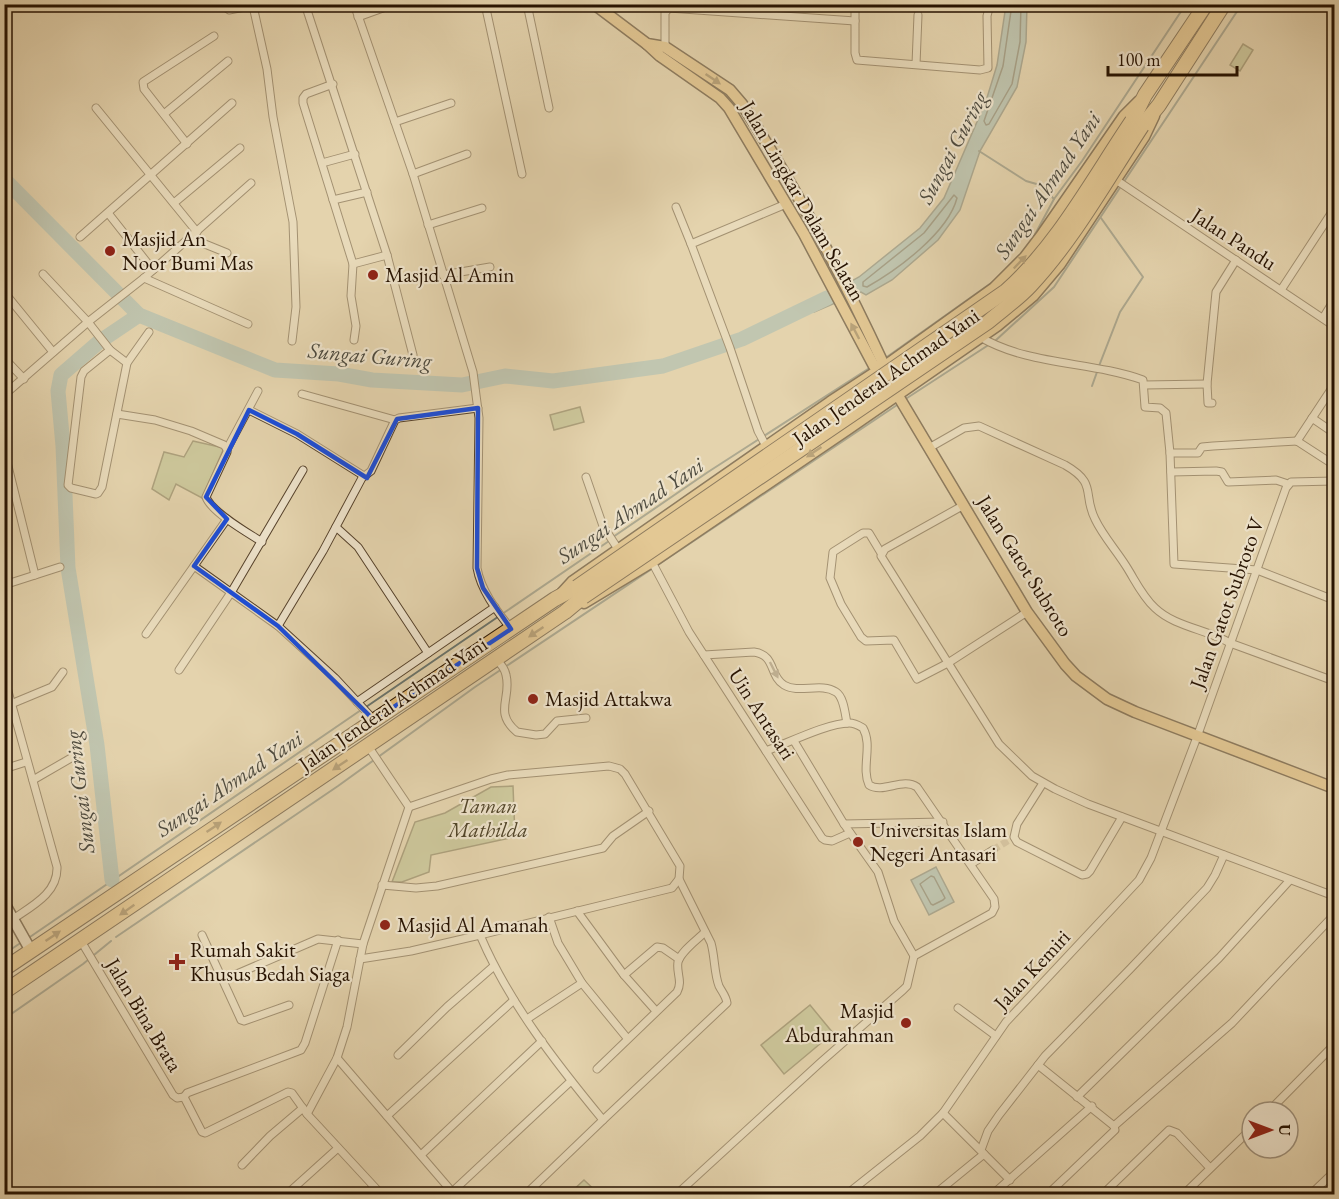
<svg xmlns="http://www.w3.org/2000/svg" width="1339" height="1199" viewBox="0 0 1339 1199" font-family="'EB Garamond',serif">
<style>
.green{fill:#b4bc8a;stroke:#6d6745;stroke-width:1.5}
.water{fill:#98b6b4;stroke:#6a746c;stroke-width:1.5}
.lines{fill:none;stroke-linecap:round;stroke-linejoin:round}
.shore{stroke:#5f645a;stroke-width:1.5}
.stream{stroke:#6a746c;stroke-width:2}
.river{stroke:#98b6b4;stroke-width:15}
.street-tunnel{stroke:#beac8a;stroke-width:7;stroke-dasharray:7 3.5;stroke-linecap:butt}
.street-casing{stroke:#56422b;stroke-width:9}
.secondary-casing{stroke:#261200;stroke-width:13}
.primary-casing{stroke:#261200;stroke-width:13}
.highway-casing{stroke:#261200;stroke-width:16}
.street{stroke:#ede2ca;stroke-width:7}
.secondary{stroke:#ede2ca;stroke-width:10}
.primary{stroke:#e2ba76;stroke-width:10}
.highway{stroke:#e2ba76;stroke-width:14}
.highway-bridge-casing{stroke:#261200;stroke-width:16;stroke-linecap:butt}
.highway-bridge{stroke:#e2ba76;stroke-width:14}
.oneway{fill:#84663b}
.oneway2{fill:#93846f}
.marked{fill:none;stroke:#1d4ed8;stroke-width:4.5;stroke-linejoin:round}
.poi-dot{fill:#8f2418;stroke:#ede2ca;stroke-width:2}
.labels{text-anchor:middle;stroke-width:4.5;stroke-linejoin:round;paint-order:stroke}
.street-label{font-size:21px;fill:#261200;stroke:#ede2ca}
.poi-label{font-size:21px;fill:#261200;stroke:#ede2ca;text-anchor:start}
.park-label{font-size:21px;font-style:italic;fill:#514529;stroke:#ede2ca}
.water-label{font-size:22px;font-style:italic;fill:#4e4b3f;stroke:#ede2ca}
</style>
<rect width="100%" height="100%" fill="#e4d3ad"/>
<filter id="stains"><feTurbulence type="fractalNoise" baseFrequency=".00333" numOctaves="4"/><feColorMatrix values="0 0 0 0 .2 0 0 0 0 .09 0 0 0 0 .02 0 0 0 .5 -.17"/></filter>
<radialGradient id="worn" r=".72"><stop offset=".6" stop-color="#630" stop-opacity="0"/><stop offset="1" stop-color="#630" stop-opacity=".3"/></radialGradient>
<g class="green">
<path d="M1243,44L1253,50L1240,71L1230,65Z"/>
<path d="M580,407L584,422L554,430L550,415Z"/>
<path d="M193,441L224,448L202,498L176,484L169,500L152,489L164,452L184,457Z"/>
<path d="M513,786L515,837L431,855L429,872L402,882H392L415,822L445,813L491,787Z"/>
<path d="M810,1005L833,1033L784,1074L761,1045Z"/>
<path d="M584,1180L599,1194H569Z"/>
</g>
<g class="water">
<path d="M1006,5H1027L1026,42L1017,87L980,151L960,210L938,240L892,280L866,295L861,292L814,312L809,305L859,277L920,228L944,198L986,101L997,65Z"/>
<path d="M936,867L954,902L929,915L911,880Z"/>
</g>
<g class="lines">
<g class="shore">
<path d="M1012,4L1003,66L984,121L986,125L989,124L1012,84L1020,42L1021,4"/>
<path d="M954,195L957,198C948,233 897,270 867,287L863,286V282L924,233Z"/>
<path d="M931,876L934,877L945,898L943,900L933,905L931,904L920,884Z"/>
</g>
<g class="stream">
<path d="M979,151L1026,181L1040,185L1054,199"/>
<path d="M1032,240L1054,199L1082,161L1186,4"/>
<path d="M995,341L1054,287L1242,4"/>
<path d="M884,359L994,281"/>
<path d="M1099,366L1120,312L1143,277L1101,218"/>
<path d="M1092,386L1097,372"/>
<path d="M904,400L990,344"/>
<path d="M613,537L708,472L871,367"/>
<path d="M366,707L609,541"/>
<path d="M116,937L338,786L475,687L900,403"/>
<path d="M27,939L361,710"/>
<path d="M4,954L22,942"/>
<path d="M4,1019L83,964L111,941"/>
</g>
<g class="river">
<path d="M4,179L139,315L275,370L339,374L372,380L462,385L505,376L553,381L663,366L742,339L827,298"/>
<path d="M112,880L97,745L68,568L63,446L58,391L61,375L99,342L139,315"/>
</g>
<path class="street-tunnel" d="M993,850L1009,840"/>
<defs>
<g id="street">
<path d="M221,4L229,10L255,5"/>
<path d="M305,4L387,255L413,355"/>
<path d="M354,4L413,174L473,372L479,418L477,568C481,591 497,611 511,629"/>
<path d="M485,4L522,174"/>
<path d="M527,4L549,108"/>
<path d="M855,4V53L857,60L980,70L988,68L987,16L990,4"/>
<path d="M253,6L267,69L273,117L293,222L296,307L292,341"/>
<path d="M358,17L394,4"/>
<path d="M665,47V13L669,8L855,21"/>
<path d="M916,64L918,15"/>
<path d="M333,84L306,94L303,98V103L353,264L351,296L356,326L354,340"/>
<path d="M96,108L197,232"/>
<path d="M164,114L228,61"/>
<path d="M395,122L451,103"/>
<path d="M187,144L144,89L143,82L214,36"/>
<path d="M322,163L355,154"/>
<path d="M413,174L467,154"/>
<path d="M1116,180L1334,326"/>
<path d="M333,200L367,192"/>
<path d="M174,203L240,148"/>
<path d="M676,207L691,244"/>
<path d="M108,213L153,270"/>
<path d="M428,225L482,208"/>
<path d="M80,237L232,103"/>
<path d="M190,238L227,253"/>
<path d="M353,264L387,255"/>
<path d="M43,274L88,322L110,350L127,363"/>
<path d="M443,275L490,267"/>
<path d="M144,278L248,324"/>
<path d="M1281,290L1334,209"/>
<path d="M4,292L53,352"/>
<path d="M1323,318L1334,300"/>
<path d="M980,337C1030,366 1090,361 1143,380L1145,407L1160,408L1166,413L1170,453L1174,564L1257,570L1334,600"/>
<path d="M110,350L84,371L81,377L69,477L68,485L71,488L96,494L98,493L102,487L127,363L149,332"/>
<path d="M4,358L24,379"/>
<path d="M1144,385L1207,384"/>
<path d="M258,391L227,449V452L206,497C211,512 248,533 262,542"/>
<path d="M302,394L395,420"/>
<path d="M4,395L88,322L144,278L251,183"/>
<path d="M1212,403H1208L1207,384L1216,292L1236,260"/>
<path d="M249,410L297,434L364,476"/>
<path d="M117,414L155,420L191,431L224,445L227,449"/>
<path d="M1312,418L1334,433"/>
<path d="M1297,441L1334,385"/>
<path d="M1297,441L1334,465"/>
<path d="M766,446L758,431L730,348L691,244L786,204"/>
<path d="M929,448L964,428L979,426L1065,465C1098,484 1082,493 1095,519C1103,536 1116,550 1126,566C1135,580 1142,596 1155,608C1175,627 1206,629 1230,643L1334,681"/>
<path d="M4,450L35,575"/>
<path d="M1170,453H1198L1202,447L1213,446L1297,441"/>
<path d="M1171,472L1216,471L1222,472L1228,482L1276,480L1288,484"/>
<path d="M586,477L603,526L618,549"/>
<path d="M964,505L885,549L881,556L999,744L1032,776L1055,789L1088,804L1334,896"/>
<path d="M227,519L194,566L278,626L335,678L374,720"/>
<path d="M336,527L358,547L428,653"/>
<path d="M881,553L869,533H863L833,552L830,578L841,604L861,637L866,641L894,640L917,679L948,663L1027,612"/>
<path d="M652,562L689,632L822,838L825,840L832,841L850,833"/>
<path d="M4,585L60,567"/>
<path d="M278,626L323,551L362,478L371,471L395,420L399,418L478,408"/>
<path d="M146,634L194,566"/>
<path d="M704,655L754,652C776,655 769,676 784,685C799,694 821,682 836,692C844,697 845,714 847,723"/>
<path d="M496,659C500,663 505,669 506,675C512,698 493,712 517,732L536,735L545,734L557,721L586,718"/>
<path d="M179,670L232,591L303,470"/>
<path d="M4,677L57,867C58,893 32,906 13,919"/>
<path d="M357,702L495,607"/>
<path d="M11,704L52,687L63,672"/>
<path d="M794,741L844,824L878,872L894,921L914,956"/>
<path d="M368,746L409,807"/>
<path d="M4,769L26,762"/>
<path d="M33,780L78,754"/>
<path d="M1043,783L1017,824L1014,837L1017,842L1082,875L1087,874L1090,871L1122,817"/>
<path d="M409,807L491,779L508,775L609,766L620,769L625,774L680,866L679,879L672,888L480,935"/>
<path d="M844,824L943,822"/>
<path d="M971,864L993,850"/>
<path d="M382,885L416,888L437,886L603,848L613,836L649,811"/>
<path d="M577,911L624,975L656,1011"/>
<path d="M549,917L558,943L582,983"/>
<path d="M202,935L241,1020L244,1021L289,1005"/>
<path d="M81,941L173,1095L177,1098L184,1097"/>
<path d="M360,959L411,951L480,935C509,1003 556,1063 603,1120L526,1194"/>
<path d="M624,975L657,947L663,948L679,959"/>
<path d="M223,980L318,939L363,944"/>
<path d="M958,1008L996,1036"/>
<path d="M527,1019L582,983L627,1038"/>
<path d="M398,1055L447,1007L494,966"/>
<path d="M337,1058L454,1194"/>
<path d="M1038,1065L1114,1126"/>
<path d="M597,1069L677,992C683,981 676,973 678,962C681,951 697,940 705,932"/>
<path d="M184,1097L202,1132L205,1133L288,1092L292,1093L307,1114L381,1194"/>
<path d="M184,1097L187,1093L301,1050L305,1043L338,940"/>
<path d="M1077,1097L1219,958L1290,880"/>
<path d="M1268,1112L1334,1045"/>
<path d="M943,1113L1010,1180"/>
<path d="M307,1114L337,1058L347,1027L363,944L409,807"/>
<path d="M387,1116L514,1000"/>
<path d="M603,1120L727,1003C726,996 722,992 719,986C714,973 715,957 711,943L679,879"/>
<path d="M981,1150L988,1131L999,1115L1045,1056L1131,968L1207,888L1215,875L1224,855"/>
<path d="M421,1155L542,1041"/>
<path d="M242,1165L270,1136L303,1108"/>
<path d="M452,1192L571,1081"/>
<path d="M287,1194L338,1148"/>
<path d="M365,1194L374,1187"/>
<path d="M677,1194L821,1062L903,990L907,986L914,956L992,913L995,907L994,899L917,787C903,777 883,794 869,785C861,767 873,746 863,728C858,725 855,723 849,723C828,723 788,743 766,751"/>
<path d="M847,1194L920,1136L943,1113L1006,1022L1139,880L1151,858L1197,737L1286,488L1291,482L1334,481"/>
<path d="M935,1194L984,1154"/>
<path d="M993,1194L1092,1106"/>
<path d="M1048,1194L1115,1130L1114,1126L1232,1023L1334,915"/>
<path d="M1103,1194L1169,1130L1177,1133L1210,1168"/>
<path d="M1184,1194L1252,1128"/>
<path d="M1311,1194L1334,1172"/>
</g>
<path id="secondary" d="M4,903L31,951"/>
<g id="primary">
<path d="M594,4L647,44L665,47L730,90L742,104C795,186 841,273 882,361L881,369"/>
<path d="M647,44L660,56L720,98L729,108L804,234L874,366L881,369L897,394L1027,612L1065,664L1076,676L1107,699L1135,712L1334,788"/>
<path d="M562,593L573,581L830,402L885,366L994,288L1025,257L1041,236L1115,129L1124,116L1139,101"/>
<path d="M584,603L652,562L848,429L997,326L1033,296L1060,264L1144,137L1154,116"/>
</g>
<g id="highway">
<path d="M1132,121L1145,95L1206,4"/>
<path d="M1142,126L1159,105L1224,4"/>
<path d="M4,969L555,599L577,587"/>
<path d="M4,992L565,612L583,597"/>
</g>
</defs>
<use href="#street" class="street-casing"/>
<use href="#secondary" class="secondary-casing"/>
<use href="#primary" class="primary-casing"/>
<use href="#highway" class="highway-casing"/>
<use href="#street" class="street"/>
<use href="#secondary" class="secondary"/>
<use href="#primary" class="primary"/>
<use href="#highway" class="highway"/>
<defs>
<g id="highway-bridge">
<path d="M577,587L1006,291C1057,246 1094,177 1132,121"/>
<path d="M583,597L988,322C1002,310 1018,299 1030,286C1074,239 1107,179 1142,126"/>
</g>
</defs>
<use href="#highway-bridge" class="highway-bridge-casing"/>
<use href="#highway-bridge" class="highway-bridge"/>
</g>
<defs><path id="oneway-solid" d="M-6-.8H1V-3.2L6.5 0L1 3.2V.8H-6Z" transform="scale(1.5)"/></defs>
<g class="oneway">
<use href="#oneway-solid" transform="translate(713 79) rotate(34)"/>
<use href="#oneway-solid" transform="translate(1020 262) rotate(-46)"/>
<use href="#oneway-solid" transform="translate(855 331) rotate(-118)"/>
<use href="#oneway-solid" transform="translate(814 452) rotate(146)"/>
<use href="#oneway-solid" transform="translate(536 632) rotate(146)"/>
<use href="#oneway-solid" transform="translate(340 765) rotate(146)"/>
<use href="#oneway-solid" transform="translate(214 827) rotate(-34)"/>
<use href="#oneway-solid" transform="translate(127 910) rotate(145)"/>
<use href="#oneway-solid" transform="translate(53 936) rotate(-34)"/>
</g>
<use class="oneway2" href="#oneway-solid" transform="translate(774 670) rotate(63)"/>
<path d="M0 0H1339V1199H0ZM478,408L477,568L483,588L511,629L374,720L278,626L194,566L227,519L206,497L249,410L297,434L367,478L397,419Z" fill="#e4d3ad" fill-opacity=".55" fill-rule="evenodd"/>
<path class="marked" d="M478,408L477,568L483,588L511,629L374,720L278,626L194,566L227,519L206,497L249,410L297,434L367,478L397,419Z"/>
<g class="poi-dot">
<circle cx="110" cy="251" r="6"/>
<circle cx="373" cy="275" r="6"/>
<circle cx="533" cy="699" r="6"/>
<circle cx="858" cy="842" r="6"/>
<circle cx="385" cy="925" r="6"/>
<path d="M174 953h6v6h6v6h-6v6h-6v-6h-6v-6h6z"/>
<circle cx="906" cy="1023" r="6"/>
</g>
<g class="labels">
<g class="street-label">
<text transform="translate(803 201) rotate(60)" y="7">Jalan Lingkar Dalam Selatan</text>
<text transform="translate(1234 239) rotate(33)" y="7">Jalan Pandu</text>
<text transform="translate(886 377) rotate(-35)" y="7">Jalan Jenderal Achmad Yani</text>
<text transform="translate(1025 566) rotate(58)" y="7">Jalan Gatot Subroto</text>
<text transform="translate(1227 603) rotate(-70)" y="7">Jalan Gatot Subroto V</text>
<text transform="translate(393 704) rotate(-34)" y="7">Jalan Jenderal Achmad Yani</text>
<text transform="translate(762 714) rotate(57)" y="7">Uin Antasari</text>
<text transform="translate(1032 970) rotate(-47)" y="7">Jalan Kemiri</text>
<text transform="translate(144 1015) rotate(59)" y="7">Jalan Bina Brata</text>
</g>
<g class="poi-label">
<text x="122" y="246">Masjid An<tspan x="122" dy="24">Noor Bumi Mas</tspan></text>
<text x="385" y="282">Masjid Al Amin</text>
<text x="545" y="706">Masjid Attakwa</text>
<text x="870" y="837">Universitas Islam<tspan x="870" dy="24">Negeri Antasari</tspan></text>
<text x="397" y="932">Masjid Al Amanah</text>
<text x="190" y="957">Rumah Sakit<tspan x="190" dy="24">Khusus Bedah Siaga</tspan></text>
<text x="894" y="1018" text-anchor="end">Masjid<tspan x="894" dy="24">Abdurahman</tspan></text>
</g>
<g class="park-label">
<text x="488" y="813">Taman<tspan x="488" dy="24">Mathilda</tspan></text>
</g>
<g class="water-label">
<text transform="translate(952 147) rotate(-62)" y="8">Sungai Guring</text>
<text transform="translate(1047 185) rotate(-56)" y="8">Sungai Ahmad Yani</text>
<text transform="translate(370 355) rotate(5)" y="8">Sungai Guring</text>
<text transform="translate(630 510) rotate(-34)" y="8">Sungai Ahmad Yani</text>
<text transform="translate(229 783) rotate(-34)" y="8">Sungai Ahmad Yani</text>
<text transform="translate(79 792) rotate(-97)" y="8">Sungai Guring</text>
</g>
</g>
<rect width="1339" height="1199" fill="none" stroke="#e4d3ad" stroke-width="24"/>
<rect x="6" y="6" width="1327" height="1187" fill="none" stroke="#261200" stroke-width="3"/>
<rect x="12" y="12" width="1315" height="1175" fill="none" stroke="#261200" stroke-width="1.5"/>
<g transform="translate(1270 1130) rotate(90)"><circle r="28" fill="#ede2ca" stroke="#9d8f79" stroke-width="1.5"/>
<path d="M0-4.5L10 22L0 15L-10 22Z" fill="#8f2418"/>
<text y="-9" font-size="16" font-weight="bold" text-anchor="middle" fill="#261200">U</text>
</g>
<path d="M1108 66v9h129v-9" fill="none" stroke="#261200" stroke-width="3"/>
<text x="1117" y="66" font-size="18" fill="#261200" stroke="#ede2ca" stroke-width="4.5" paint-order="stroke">100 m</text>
<rect width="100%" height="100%" filter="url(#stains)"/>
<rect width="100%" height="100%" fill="url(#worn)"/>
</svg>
